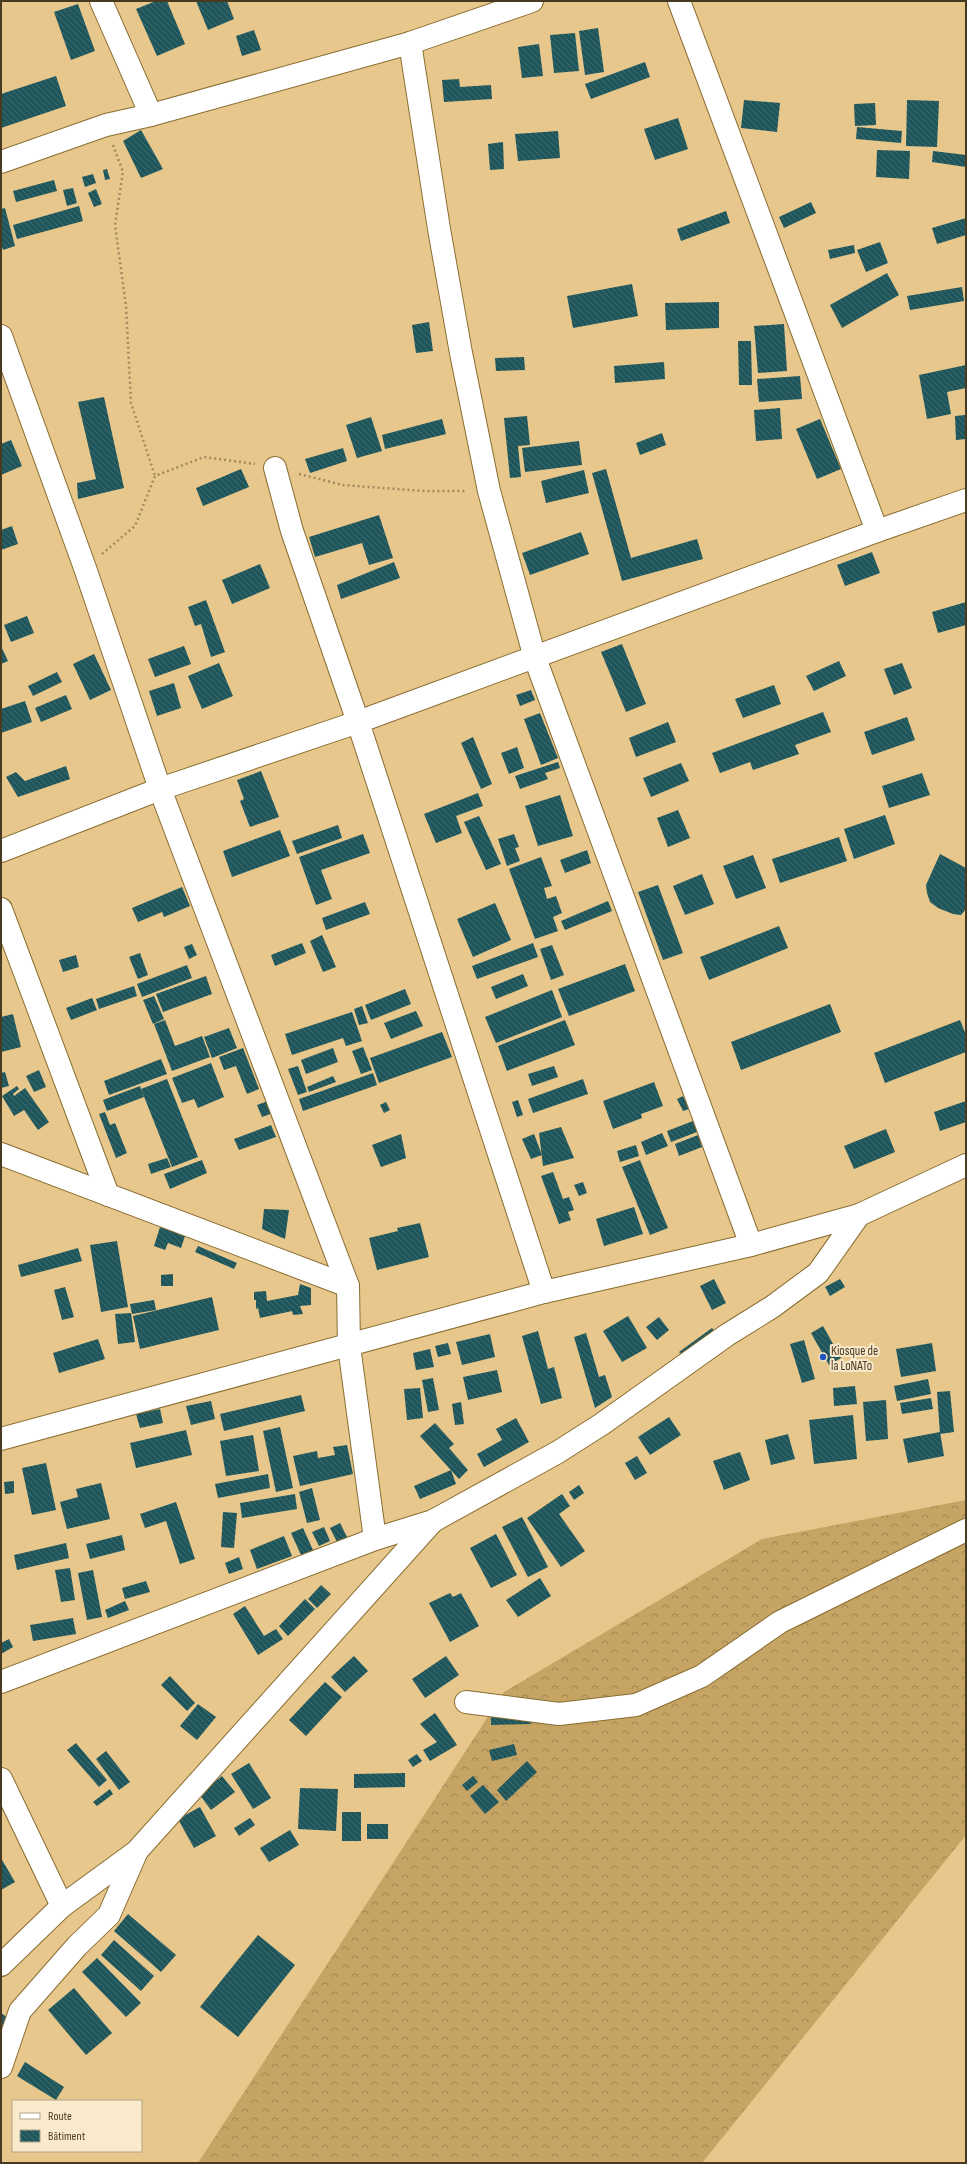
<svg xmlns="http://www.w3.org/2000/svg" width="967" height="2164" viewBox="0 0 967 2164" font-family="'Sofia Sans Condensed',sans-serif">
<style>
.forest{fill:url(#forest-crowns)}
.building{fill:url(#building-back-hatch)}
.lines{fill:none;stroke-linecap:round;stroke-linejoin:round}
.street-casing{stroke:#8a6d32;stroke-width:24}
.secondary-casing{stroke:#8a6d32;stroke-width:24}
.path{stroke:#a28a5e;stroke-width:2.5;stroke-dasharray:2 3;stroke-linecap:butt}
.street{stroke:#fff;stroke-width:22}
.secondary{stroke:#fff;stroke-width:22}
.poi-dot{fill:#2254c1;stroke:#faeacc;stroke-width:1.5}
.labels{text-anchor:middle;stroke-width:4;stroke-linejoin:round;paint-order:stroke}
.poi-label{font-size:13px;fill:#473a21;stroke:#faeacc;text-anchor:start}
</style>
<defs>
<pattern id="forest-crowns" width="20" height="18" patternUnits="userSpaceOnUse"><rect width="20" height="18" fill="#c5a464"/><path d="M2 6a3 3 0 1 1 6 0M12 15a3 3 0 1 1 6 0" fill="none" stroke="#a28752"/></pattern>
<pattern id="building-back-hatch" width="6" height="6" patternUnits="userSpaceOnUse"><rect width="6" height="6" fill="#1f565b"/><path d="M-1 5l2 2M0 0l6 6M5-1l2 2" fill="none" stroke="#416c6e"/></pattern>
</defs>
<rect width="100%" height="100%" fill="#e7c78b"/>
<path class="forest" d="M966,1500V1835L702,2163H198L504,1692L762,1539Z"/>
<g class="building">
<path d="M156,1H167L185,44L157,56L136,9Z"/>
<path d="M196,1H227L234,19L208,30Z"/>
<path d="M78,4L95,51L71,60L54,12Z"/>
<path d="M598,28L604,72L585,75L579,31Z"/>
<path d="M254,30L261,50L242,56L236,36Z"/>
<path d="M575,33L579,71L554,73L550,35Z"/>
<path d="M539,44L543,76L522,78L518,47Z"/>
<path d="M645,62L650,77L591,99L585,84Z"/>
<path d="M56,76L66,106L1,128V94Z"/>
<path d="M459,79L460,87L491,85L492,99L444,102L442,80Z"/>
<path d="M744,100L780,103L777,132L741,128Z"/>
<path d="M907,100L939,101L937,147L906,146Z"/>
<path d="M875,103L876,125L855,126L854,104Z"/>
<path d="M678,118L688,149L655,160L644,129Z"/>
<path d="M857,127L902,131L901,143L856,139Z"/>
<path d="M141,130L163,169L141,178L123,141Z"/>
<path d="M558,131L560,158L518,161L515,134Z"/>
<path d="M503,142L504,169L490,170L488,144Z"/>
<path d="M877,150L910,151L909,179L876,177Z"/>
<path d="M933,151L966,155V167L932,162Z"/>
<path d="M107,169L110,179L105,180L103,170Z"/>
<path d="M93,174L96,183L85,187L82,177Z"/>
<path d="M54,180L57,191L16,202L13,191Z"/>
<path d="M73,188L77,203L67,206L63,190Z"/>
<path d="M96,189L102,204L94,207L88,193Z"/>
<path d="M811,202L816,213L784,228L779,217Z"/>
<path d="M79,206L83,221L17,239L13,225Z"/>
<path d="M5,208L15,246L3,250L1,243V209Z"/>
<path d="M726,211L730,223L681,241L677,229Z"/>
<path d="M966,218V235L937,244L932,228Z"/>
<path d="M880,242L888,263L866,272L857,250Z"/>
<path d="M854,245L855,253L830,259L828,250Z"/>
<path d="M887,273L899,295L842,328L830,305Z"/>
<path d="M632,284L638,316L573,328L567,296Z"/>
<path d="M962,287L964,301L910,310L907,296Z"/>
<path d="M719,302V328L666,330L665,303Z"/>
<path d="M429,322L433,351L416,353L412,325Z"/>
<path d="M784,324L787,371L758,373L754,326Z"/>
<path d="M738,341H751L752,385H739Z"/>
<path d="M524,357L525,370L496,371L495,358Z"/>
<path d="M664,362L665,379L615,383L614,366Z"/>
<path d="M966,365V388L947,392L951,414L927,419L919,375Z"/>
<path d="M800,376L802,399L759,402L757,379Z"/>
<path d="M104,397L124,488L78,499L77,483L96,479L78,402Z"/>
<path d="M780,408L782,439L756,441L754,410Z"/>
<path d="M965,415L966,439L956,440L955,416Z"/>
<path d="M527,416L530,445L518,446L521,477L510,478L504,418Z"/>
<path d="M371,417L382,451L357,458L346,425Z"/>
<path d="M442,419L446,434L385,449L382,435Z"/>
<path d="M820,419L841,469L817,479L796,429Z"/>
<path d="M662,433L666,445L640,455L636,443Z"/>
<path d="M11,440L22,466L1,475V444Z"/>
<path d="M579,441L582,465L525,472L522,448Z"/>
<path d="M343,448L347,461L310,473L305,459Z"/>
<path d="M241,469L249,487L203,506L196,488Z"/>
<path d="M606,469L631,558L697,539L703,559L622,581L592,473Z"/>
<path d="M584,470L589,493L546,503L541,481Z"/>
<path d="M379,515L393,558L369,565L362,543L315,557L309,537Z"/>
<path d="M12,526L18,544L1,550V530Z"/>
<path d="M581,532L589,554L530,575L522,553Z"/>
<path d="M872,552L880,573L845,586L837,565Z"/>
<path d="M394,562L400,578L341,599L337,585Z"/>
<path d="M260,564L270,588L232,604L222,580Z"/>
<path d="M206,600L225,652L211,657L201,624L195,626L188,607Z"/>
<path d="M966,602V625L938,633L932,612Z"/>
<path d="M27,616L34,633L11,642L4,625Z"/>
<path d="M622,644L646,704L626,712L601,652Z"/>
<path d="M1,646L8,661L1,664Z"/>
<path d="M184,646L191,664L155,677L148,659Z"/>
<path d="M94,654L111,690L90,700L73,664Z"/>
<path d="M839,661L846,676L814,691L806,676Z"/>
<path d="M219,663L233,696L202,709L188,676Z"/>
<path d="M902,663L912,688L894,695L884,669Z"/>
<path d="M57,672L62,682L33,696L28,686Z"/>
<path d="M174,683L181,708L157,716L149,691Z"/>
<path d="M774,685L781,704L743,718L735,699Z"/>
<path d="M531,690L535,700L520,706L516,695Z"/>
<path d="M66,695L72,709L41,722L35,708Z"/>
<path d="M25,701L32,722L1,733V709Z"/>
<path d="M823,712L831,732L795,745L799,754L753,770L750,762L720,773L712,753Z"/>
<path d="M540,713L558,758L541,765L524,719Z"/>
<path d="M907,717L915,740L872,755L864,732Z"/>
<path d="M668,722L676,742L636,757L629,738Z"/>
<path d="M473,737L492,784L481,789L461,743Z"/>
<path d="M517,747L524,768L509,774L501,753Z"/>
<path d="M558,762L560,768L545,773L548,779L520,789L515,776Z"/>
<path d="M681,763L689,781L651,797L643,778Z"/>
<path d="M66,766L70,779L18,797L6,777L16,772L25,781Z"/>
<path d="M261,771L279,817L250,827L240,801L244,799L237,780Z"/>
<path d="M922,773L930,795L889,808L882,786Z"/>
<path d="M478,793L483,806L456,816L462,833L436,843L424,814Z"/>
<path d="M560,795L573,836L538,846L525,806Z"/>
<path d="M678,810L690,838L668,847L657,818Z"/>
<path d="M885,815L895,844L854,859L844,829Z"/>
<path d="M479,816L501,864L486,870L464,822Z"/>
<path d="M338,825L342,838L297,854L292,841Z"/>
<path d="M280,830L290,856L232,877L223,851Z"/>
<path d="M363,834L370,853L321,870L332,899L316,905L299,857Z"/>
<path d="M514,834L519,847L515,848L520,861L507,866L498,839Z"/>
<path d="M839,837L847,861L780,883L772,859Z"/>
<path d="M587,850L591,863L565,873L560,860Z"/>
<path d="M940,854L966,868V909L961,915L953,914L938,908L930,902L927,893L926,885Z"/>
<path d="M753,855L766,888L736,899L723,866Z"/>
<path d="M541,857L552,886L544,888L547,899L556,896L562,913L553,917L558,931L535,939L509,869Z"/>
<path d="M702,874L714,904L685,915L673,886Z"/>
<path d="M658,885L683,953L663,960L638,892Z"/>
<path d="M182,887L190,906L164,917L162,912L138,922L132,908Z"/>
<path d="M608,901L612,911L565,930L561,921Z"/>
<path d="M365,902L370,914L326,930L322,918Z"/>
<path d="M495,903L511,940L473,957L457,919Z"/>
<path d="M779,926L788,948L709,980L700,957Z"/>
<path d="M322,935L336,967L323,972L310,941Z"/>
<path d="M302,943L306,953L275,966L271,955Z"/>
<path d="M533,943L538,957L477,979L472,966Z"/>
<path d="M192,944L197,955L189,959L184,947Z"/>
<path d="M552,945L564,975L551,980L540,949Z"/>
<path d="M140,953L148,975L138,979L129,957Z"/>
<path d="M76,955L79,967L63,972L59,960Z"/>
<path d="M625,964L635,991L569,1016L558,989Z"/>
<path d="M187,965L192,978L142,997L137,984Z"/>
<path d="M523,974L528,986L496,999L491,987Z"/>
<path d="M206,976L212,994L163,1012L156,994Z"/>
<path d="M134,986L137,996L99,1009L96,999Z"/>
<path d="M405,989L411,1004L371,1020L365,1005Z"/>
<path d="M552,990L562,1017L496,1043L485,1017Z"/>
<path d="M154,996L164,1019L153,1024L143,1000Z"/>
<path d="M92,998L97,1010L71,1020L66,1008Z"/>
<path d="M830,1004L841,1032L741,1070L731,1042Z"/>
<path d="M362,1006L368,1023L359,1025L354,1009Z"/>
<path d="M416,1011L423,1026L391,1039L384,1023Z"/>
<path d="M352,1012L362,1041L346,1046L343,1038L292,1055L285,1034Z"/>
<path d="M13,1014L21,1047L1,1052V1017Z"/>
<path d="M165,1020L175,1046L202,1036L210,1057L172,1071L154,1024Z"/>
<path d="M565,1020L575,1045L507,1071L498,1046Z"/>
<path d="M960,1020L966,1035V1052L885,1083L874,1053Z"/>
<path d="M229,1028L237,1048L212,1058L204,1037Z"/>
<path d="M442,1032L452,1057L379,1083L370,1058Z"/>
<path d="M363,1047L372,1070L361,1074L352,1051Z"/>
<path d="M243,1048L259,1089L247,1094L236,1066L224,1070L219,1057Z"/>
<path d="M333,1048L338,1062L306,1074L301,1060Z"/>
<path d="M161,1059L167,1074L109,1095L104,1081Z"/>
<path d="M211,1063L224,1097L198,1108L194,1099L182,1103L172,1078Z"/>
<path d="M298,1066L307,1092L298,1095L288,1069Z"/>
<path d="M554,1066L558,1077L532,1086L528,1074Z"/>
<path d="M39,1070L46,1087L34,1092L26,1076Z"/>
<path d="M5,1072L9,1086L1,1088V1073Z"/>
<path d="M373,1073L377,1085L303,1111L299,1099Z"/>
<path d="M333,1076L336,1082L309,1092L307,1087Z"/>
<path d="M167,1079L198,1157L172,1167L141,1089Z"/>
<path d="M583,1079L588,1094L533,1113L528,1099Z"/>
<path d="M654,1082L663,1106L641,1114L642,1118L613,1129L603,1101Z"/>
<path d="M17,1086L19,1089L13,1094L14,1096L25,1088L49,1122L38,1130L24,1110L14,1116L2,1096Z"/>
<path d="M140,1086L144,1097L107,1111L103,1100Z"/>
<path d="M683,1096L689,1109L683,1111L677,1099Z"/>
<path d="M518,1100L523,1115L517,1117L512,1102Z"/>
<path d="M268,1101L273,1113L262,1117L257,1105Z"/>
<path d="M966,1101V1122L940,1131L934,1112Z"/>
<path d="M386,1102L390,1110L384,1113L380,1105Z"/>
<path d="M105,1112L110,1125L115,1123L127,1153L116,1158L99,1114Z"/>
<path d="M693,1121L697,1132L671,1142L667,1131Z"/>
<path d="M271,1125L276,1137L239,1150L234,1139Z"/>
<path d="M561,1127L574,1158L543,1166L539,1133Z"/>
<path d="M886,1129L895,1152L854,1169L844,1146Z"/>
<path d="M662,1133L668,1146L646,1155L641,1142Z"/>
<path d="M401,1134L406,1158L381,1167L372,1145Z"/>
<path d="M534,1134L542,1155L531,1159L522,1139Z"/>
<path d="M698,1135L702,1147L679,1156L675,1144Z"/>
<path d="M636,1145L639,1156L620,1162L617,1151Z"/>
<path d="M167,1158L171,1167L151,1174L148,1164Z"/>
<path d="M202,1160L207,1173L170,1189L164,1174Z"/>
<path d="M640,1160L668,1228L650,1235L622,1167Z"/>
<path d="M553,1172L563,1199L569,1197L574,1210L568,1212L571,1220L559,1224L541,1176Z"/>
<path d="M583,1182L587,1193L579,1196L574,1185Z"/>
<path d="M634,1207L643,1234L604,1246L596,1219Z"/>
<path d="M264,1209L289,1210L285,1239L262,1229Z"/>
<path d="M420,1223L429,1257L377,1270L369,1238L398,1231L397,1228Z"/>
<path d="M160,1227L185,1236L181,1248L168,1243L165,1250L154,1246Z"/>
<path d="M117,1241L128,1307L101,1312L90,1245Z"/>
<path d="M198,1246L237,1263L234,1269L195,1252Z"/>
<path d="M78,1248L82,1261L21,1277L18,1265Z"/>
<path d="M173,1274V1286H161V1275Z"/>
<path d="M714,1279L726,1303L712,1310L700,1286Z"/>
<path d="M840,1279L845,1287L830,1296L825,1287Z"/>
<path d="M300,1284L311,1288V1305L300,1306L303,1314L293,1315L292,1311L260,1318L258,1308L256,1309V1300H254V1292L266,1291L267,1301L298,1295Z"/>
<path d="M65,1287L74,1317L62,1320L54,1290Z"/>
<path d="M212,1297L219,1330L140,1349L133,1316Z"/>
<path d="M154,1300L156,1310L132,1314L130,1304Z"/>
<path d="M131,1313L135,1342L118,1344L115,1314Z"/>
<path d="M628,1316L647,1348L622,1362L603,1331Z"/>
<path d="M659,1317L669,1330L657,1340L646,1327Z"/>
<path d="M823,1326L841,1358L829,1365L811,1333Z"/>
<path d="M712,1328L718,1336L685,1359L679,1352Z"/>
<path d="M538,1331L548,1369L554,1367L562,1398L541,1404L522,1336Z"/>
<path d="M586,1333L599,1377L605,1375L612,1397L595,1408L574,1337Z"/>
<path d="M490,1334L495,1357L462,1365L456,1342Z"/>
<path d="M98,1339L105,1359L59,1373L53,1353Z"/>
<path d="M804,1340L815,1379L802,1383L790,1344Z"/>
<path d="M448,1343L451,1354L438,1357L435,1346Z"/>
<path d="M932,1343L936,1371L901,1377L896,1349Z"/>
<path d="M430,1349L434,1367L416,1370L413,1353Z"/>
<path d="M497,1370L502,1392L468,1400L463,1377Z"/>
<path d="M433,1378L439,1410L428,1412L422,1380Z"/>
<path d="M928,1379L931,1394L897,1401L894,1386Z"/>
<path d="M855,1386L857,1404L834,1406L833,1388Z"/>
<path d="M420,1388L423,1418L407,1420L404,1389Z"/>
<path d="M950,1391L954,1432L940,1434L937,1392Z"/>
<path d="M301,1395L305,1411L224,1431L220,1414Z"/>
<path d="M931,1398L933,1409L902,1414L900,1403Z"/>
<path d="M886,1400L888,1439L866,1441L863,1402Z"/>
<path d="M211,1401L215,1419L191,1425L186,1406Z"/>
<path d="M461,1402L464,1424L455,1425L452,1404Z"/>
<path d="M160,1409L163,1423L140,1428L136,1414Z"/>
<path d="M853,1415L857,1459L814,1464L809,1420Z"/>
<path d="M669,1417L681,1435L650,1455L638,1437Z"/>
<path d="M516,1418L529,1442L484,1467L477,1454L502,1440L496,1429Z"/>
<path d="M435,1423L454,1444L449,1448L468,1470L459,1479L420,1436Z"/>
<path d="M280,1427L293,1488L276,1492L263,1431Z"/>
<path d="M186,1430L192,1455L136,1468L130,1443Z"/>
<path d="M940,1432L944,1456L908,1463L903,1439Z"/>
<path d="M788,1434L795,1459L771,1465L765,1440Z"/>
<path d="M253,1435L259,1471L226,1476L220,1441Z"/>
<path d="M347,1445L353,1474L300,1486L293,1456L317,1451L318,1458L335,1455L333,1447Z"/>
<path d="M740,1452L750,1480L724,1490L713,1461Z"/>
<path d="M637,1456L647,1473L635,1480L625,1463Z"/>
<path d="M46,1463L56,1510L32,1515L22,1468Z"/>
<path d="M451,1470L456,1484L420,1499L414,1486Z"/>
<path d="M268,1474L270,1488L218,1498L215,1484Z"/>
<path d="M14,1481V1493L5,1494L4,1482Z"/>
<path d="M101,1483L110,1519L67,1529L60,1502L78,1497L76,1489Z"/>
<path d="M579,1485L584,1493L574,1500L569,1492Z"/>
<path d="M312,1488L320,1520L307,1523L299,1492Z"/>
<path d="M295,1494L297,1509L242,1518L240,1503Z"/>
<path d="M562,1494L570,1506L559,1514L585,1551L561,1567L527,1518Z"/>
<path d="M176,1502L195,1559L180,1564L166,1521L145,1528L140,1514Z"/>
<path d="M223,1512L237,1513L234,1548L221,1547Z"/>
<path d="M522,1517L548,1567L528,1577L502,1527Z"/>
<path d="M340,1523L348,1539L338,1544L330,1528Z"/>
<path d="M324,1527L330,1541L319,1546L312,1532Z"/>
<path d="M303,1528L313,1550L301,1555L291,1533Z"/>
<path d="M496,1534L517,1575L491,1588L470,1548Z"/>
<path d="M122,1535L125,1550L90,1559L86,1544Z"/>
<path d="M284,1536L292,1556L257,1569L250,1550Z"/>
<path d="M66,1543L69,1558L17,1570L14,1555Z"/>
<path d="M239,1557L243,1569L229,1574L225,1563Z"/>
<path d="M70,1568L75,1600L61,1602L55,1570Z"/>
<path d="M93,1570L102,1617L87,1620L78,1573Z"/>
<path d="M540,1578L551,1596L518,1617L506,1600Z"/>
<path d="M146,1581L150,1592L125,1599L122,1588Z"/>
<path d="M321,1585L331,1594L317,1608L308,1599Z"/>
<path d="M450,1593L453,1597L461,1593L479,1626L450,1642L429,1603Z"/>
<path d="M305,1599L315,1609L288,1636L279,1626Z"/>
<path d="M125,1601L129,1610L108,1618L105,1610Z"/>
<path d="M245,1606L264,1636L276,1629L283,1639L258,1655L233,1614Z"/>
<path d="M73,1618L76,1634L33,1641L30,1625Z"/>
<path d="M9,1639L13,1647L1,1654V1643Z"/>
<path d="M354,1656L368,1671L345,1692L331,1677Z"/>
<path d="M446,1656L459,1675L425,1698L412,1679Z"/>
<path d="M170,1676L195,1703L187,1711L161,1685Z"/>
<path d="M325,1682L342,1697L306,1736L289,1720Z"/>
<path d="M198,1704L216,1717L197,1740L180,1726Z"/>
<path d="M435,1713L457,1745L430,1761L423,1750L437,1742L420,1724Z"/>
<path d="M530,1716L531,1724L491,1725V1717Z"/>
<path d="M76,1743L107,1780L99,1787L67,1750Z"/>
<path d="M514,1744L517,1755L492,1761L489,1750Z"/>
<path d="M106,1751L130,1782L119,1790L96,1759Z"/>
<path d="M417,1754L422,1761L413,1767L408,1760Z"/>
<path d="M527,1761L537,1772L506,1801L497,1790Z"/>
<path d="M249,1763L271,1798L253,1809L231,1774Z"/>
<path d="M405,1773V1787L354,1788V1774Z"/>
<path d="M222,1776L235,1792L211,1810L199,1794Z"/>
<path d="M473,1776L478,1782L467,1791L462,1785Z"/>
<path d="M483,1785L499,1802L485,1814L470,1796Z"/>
<path d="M300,1788L338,1789L336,1831L298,1829Z"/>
<path d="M110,1789L113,1794L97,1806L93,1802Z"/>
<path d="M200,1807L216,1836L194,1848L178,1819Z"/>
<rect x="342" y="1812" width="19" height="29"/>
<path d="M250,1818L255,1825L239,1836L234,1828Z"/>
<rect x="367" y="1824" width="21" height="15"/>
<path d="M290,1830L299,1845L269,1862L260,1848Z"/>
<path d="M1,1858L15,1882L1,1890Z"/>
<path d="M128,1914L176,1955L161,1972L114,1931Z"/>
<path d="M258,1935L295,1965L238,2037L200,2007Z"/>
<path d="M114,1940L154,1976L141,1991L101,1955Z"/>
<path d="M97,1958L141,2003L126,2017L82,1972Z"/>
<path d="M74,1988L112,2033L86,2055L48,2010Z"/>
<path d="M1,2013L8,2018L1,2028Z"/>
<path d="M25,2062L64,2087L56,2100L17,2076Z"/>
</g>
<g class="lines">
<defs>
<g id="street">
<path d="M101,1L151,115"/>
<path d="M679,1L877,531"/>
<path d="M410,43L439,229L461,353L489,491L535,658L751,1245"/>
<path d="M1,162L106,125L151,115L410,43L532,1"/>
<path d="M1,336L85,568L160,789L348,1286L349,1346L375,1539"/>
<path d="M275,468L292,531L358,722L544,1292"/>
<path d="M1,851L160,789L358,722L877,531L966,500"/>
<path d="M1,909L108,1195"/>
<path d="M1,1154L348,1286"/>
<path d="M466,1702L559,1714L636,1705L702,1676L780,1622L966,1530"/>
<path d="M1,1779L62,1906"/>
<path d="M1,1965L62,1906L136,1852L433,1521"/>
<path d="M1,2067L20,2011L77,1946L109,1915L136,1853"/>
</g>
<g id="secondary">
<path d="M1,1439L544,1292L751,1245L859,1215L966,1165"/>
<path d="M1,1682L375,1539L433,1521L558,1452L602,1424L727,1335L772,1307L818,1273L859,1215"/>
</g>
</defs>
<use href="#street" class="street-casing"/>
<use href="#secondary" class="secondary-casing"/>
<g class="path">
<path d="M113,145L123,172L115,225L126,306L131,403L155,476"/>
<path d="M299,474L343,485L423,491H466"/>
<path d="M102,554L135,526L155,476L204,457L255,464"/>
</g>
<use href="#street" class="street"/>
<use href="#secondary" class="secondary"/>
</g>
<circle class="poi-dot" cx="823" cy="1357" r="4"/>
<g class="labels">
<g class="poi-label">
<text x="831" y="1355">Kiosque de<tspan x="831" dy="15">la LoNATo</tspan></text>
</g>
</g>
<rect width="967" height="2164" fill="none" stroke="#473a21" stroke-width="4"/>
<rect x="12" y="2100" width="130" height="52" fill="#faeacc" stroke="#b2a488"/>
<rect x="20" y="2113" width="20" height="6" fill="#ffffff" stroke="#b2a488"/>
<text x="48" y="2120" font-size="12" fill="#473a21">Route</text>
<rect x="20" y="2130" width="20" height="12" fill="url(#building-back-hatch)" stroke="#b2a488"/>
<text x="48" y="2140" font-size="12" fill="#473a21">Bâtiment</text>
</svg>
